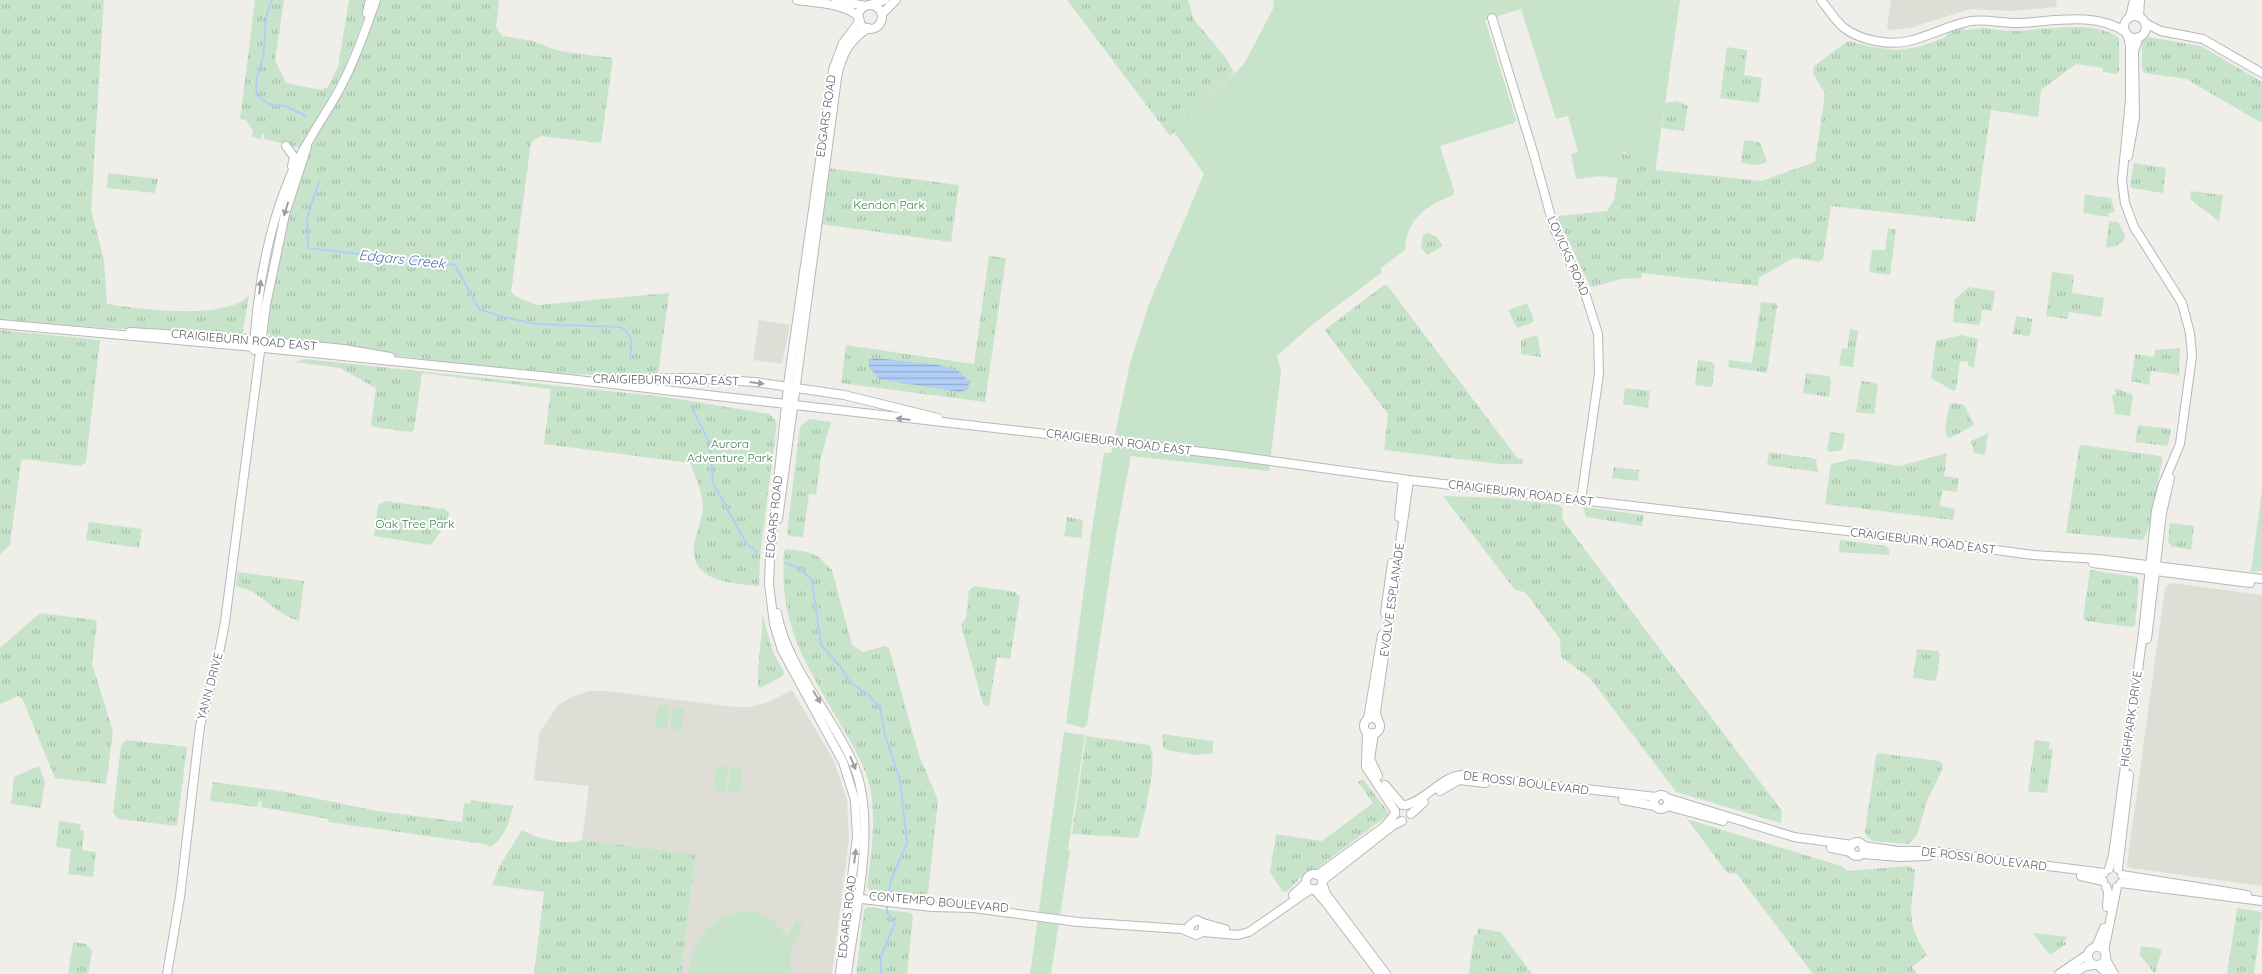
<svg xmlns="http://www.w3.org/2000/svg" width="2262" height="974" viewBox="0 0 2262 974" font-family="Quicksand,sans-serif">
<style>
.education{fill:#dfded6}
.grass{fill:#c7e4cb}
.park{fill:url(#park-tufts)}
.water{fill:url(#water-rules)}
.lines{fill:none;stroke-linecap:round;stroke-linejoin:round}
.stream{stroke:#b1cff6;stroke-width:2}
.secondary-casing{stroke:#b6b8bd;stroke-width:10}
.secondary{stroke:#fff;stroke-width:8}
.oneway{fill:#9fa0a3}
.labels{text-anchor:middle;stroke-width:4;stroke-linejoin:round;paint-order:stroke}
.street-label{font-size:12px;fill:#5f6166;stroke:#fff}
.park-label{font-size:12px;fill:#40834c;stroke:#fff}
.water-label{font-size:14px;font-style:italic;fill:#5274af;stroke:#fff}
</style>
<defs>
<pattern id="park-tufts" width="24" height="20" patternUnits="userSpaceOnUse" patternTransform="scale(1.25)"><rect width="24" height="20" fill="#c7e4cb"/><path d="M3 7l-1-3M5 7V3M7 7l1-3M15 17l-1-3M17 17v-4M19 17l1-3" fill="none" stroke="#a5bca9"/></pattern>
<pattern id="water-rules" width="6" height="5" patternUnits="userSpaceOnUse" patternTransform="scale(1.25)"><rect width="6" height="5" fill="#b1cff6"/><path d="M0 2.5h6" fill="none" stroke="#93abcb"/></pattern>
</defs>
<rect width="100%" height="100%" fill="#efeee8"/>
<g class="education">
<path d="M1891,0H2057L2056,7L2011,11L1970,9L1910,28L1890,30L1887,27Z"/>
<path d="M759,320L790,325L782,364L753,360Z"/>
<path d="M2171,583L2262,595V886L2131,868L2127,865L2165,588Z"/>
<path d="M792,690L833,759L847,799L849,839L832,974H681L696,854L582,840L589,786L534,780L539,734L557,706L574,696L589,691H607L735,707H750L769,702Z"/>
</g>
<g class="grass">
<path d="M1274,0H1680L1656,166L1644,163L1624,152L1622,153L1618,178L1601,176L1576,179L1571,154L1578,152L1568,116L1556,119L1521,9L1485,20L1516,120L1514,123L1440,146L1454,191L1453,195C1426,206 1407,218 1405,250L1381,268V273L1313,324L1277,356L1281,371L1269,471L1131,456L1116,535L1087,724L1084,728L1066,723L1091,536L1104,453H1111L1130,363L1150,301L1204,174L1174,132L1244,64L1273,9Z"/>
<path d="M2262,490V571L2251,572Z"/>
<path d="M658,705L670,706L667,729L655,728Z"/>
<path d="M673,707L685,708L682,731L670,730Z"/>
<path d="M1064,732L1085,735L1068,850L1070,851L1051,974H1030Z"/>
<path d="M716,766L728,767L725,792L713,790Z"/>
<path d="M731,768L743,769L740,793L728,792Z"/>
<path d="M746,911C764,913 777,921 787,937L796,921L804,925L791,949V974H688C691,942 712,913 746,911Z"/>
</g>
<g class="park">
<path d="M0,0H104L91,210L104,260L107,304C139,309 227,321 249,295L242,335C161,330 80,328 0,320Z"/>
<path d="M255,0H284L275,60L286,83L321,90L328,87L338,67L349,0H367L365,16L345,68L301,148L264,139V134H262L261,139L252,137L253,131L246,120L240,119Z"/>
<path d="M378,0H499L496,27L502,36L533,41L559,51L613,58L601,143L541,136L531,142L511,292L517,297L537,305L669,293L658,375C530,379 404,356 278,339L271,337L266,331L280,241L310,150L340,92Z"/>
<path d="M1067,0H1188L1194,20L1226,58L1234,73L1170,136Z"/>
<path d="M1961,28C1967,32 1976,28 1983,28C1994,29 2004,31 2014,31C2044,30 2094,19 2119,38V72L2117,74L2103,72V68L2076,64L2041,90L2038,117L1991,110L1975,222L1831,206L1823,259L1819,262L1793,258L1759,278L1758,286L1642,273L1641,278L1621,279L1593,287L1590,286L1558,219L1559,216L1607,211L1614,200L1622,153C1632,153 1643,164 1656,166V170L1761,181L1815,162L1825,94L1813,73L1814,66L1848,41L1872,47L1897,50L1918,47L1944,38L1948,33Z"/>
<path d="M2147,37L2201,46L2262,82V123L2186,79L2145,73L2142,70V41Z"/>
<path d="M1727,47L1747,50L1744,75L1762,78L1759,103L1720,98Z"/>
<path d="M1677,101L1688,106L1684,131L1662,128L1665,103Z"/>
<path d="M1744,140L1760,142L1767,162L1757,165L1741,163Z"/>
<path d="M2134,163L2166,168L2163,193L2132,188L2130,185Z"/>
<path d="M827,168L959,185L951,242L820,224Z"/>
<path d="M108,173L158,179L155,193L107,188Z"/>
<path d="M2190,191L2223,195L2219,221L2191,200Z"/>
<path d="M2085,195L2111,198L2115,212L2109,213V217L2083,213Z"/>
<path d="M2109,221L2118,222L2125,235L2124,240L2116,246L2106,248Z"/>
<path d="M1888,228L1896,229L1890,275L1869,272L1872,250H1885Z"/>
<path d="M1427,233L1437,237L1443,246L1427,255L1421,248L1423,235Z"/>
<path d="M989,256L1006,258L985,402L841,383L846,345L974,364Z"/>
<path d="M2052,272L2074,275L2072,293L2104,298L2101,317L2069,312L2068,319L2046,316Z"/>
<path d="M1384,285H1387L1518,459H1523V464H1499L1384,450L1388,414L1326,332V329Z"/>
<path d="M1969,287L1995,291L1992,311L1982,310L1980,324L1978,325L1953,322L1955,299Z"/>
<path d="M1761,302L1775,303L1777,306L1767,373L1728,367L1729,360L1752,363Z"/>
<path d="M1527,303L1534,320L1532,323L1517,328L1508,310Z"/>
<path d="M2016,316L2033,319L2030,334L2028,336L2013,334Z"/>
<path d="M1850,329L1858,330L1853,367L1839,365L1842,348L1847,349Z"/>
<path d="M0,330L100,340L86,462L81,466L23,459L21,461L10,545L0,554Z"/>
<path d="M1536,335L1538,337L1541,357L1521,354V340Z"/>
<path d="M1961,335L1978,339L1974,367L1968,366V362L1960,361L1956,389L1954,391L1931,378L1936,341Z"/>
<path d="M2180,348L2179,375L2151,371L2149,385L2131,381L2135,354L2154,357L2155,350Z"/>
<path d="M305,359L665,397L770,414L777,423L760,556L759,586C733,583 690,583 694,545C696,532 702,520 703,507C703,492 695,476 690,463L544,444L551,389L422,373L414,430L411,432L373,427L371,424L376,388L340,368L295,362Z"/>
<path d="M1698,360L1712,362L1715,365L1712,387L1695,385Z"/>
<path d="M1806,373L1829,376L1831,380L1829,397L1803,393Z"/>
<path d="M1861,381L1876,383L1878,385L1874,414L1856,412Z"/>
<path d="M1625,388L1650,391L1648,408L1623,404Z"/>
<path d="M2115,388L2133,395L2130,416L2115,414L2112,395L2116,394Z"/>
<path d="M1952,403L1964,405L1974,425L1950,438L1947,436L1945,430L1949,406Z"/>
<path d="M809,419L831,422L821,457L816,495L809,494L803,537L789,536L787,533L800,426Z"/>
<path d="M2138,425L2171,429L2168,446L2135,442Z"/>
<path d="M1830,432L1845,434L1842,450L1830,452L1827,450Z"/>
<path d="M1988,433L1985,455L1974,453L1971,441Z"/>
<path d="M2081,445L2161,456L2163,459C2156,480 2155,526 2142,540L2066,533L2079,447Z"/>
<path d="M1769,452L1816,459L1818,472L1767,465Z"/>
<path d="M1947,453L1944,476L1959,478L1957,492L1942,490L1940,506L1955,509L1953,520L1825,504L1831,464L1853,459L1900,466Z"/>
<path d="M1614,467L1639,470L1638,481L1612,478Z"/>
<path d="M1443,496L1502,498L1559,505L1563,509L1562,519L1782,811L1781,823L1676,792L1590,678L1561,657L1560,639L1525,592L1515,590Z"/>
<path d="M385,501L445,509L449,513L448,521L431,545L374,536L378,505Z"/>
<path d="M1583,507L1644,515L1642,526L1586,517Z"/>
<path d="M1067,517L1083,520L1081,538L1064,536Z"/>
<path d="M89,522L142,529L139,548L86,540Z"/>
<path d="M2170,523L2194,526L2191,550L2171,546L2168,541Z"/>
<path d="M1840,540L1886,546L1889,550V555C1872,553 1856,554 1839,552Z"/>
<path d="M787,549L808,552L819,557L832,570L852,645L863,652L885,646L889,648L919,755L938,800L928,893L925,895L870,890L867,887C871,852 878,815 868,780C862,760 850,740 839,722C804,660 779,626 784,551Z"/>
<path d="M2090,570L2137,577L2139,580L2135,625L2132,627L2086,621L2083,618Z"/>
<path d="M238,572L304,581L299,621C280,616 267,600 251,591C246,588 241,589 236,585Z"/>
<path d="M975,586L1015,592L1020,597L1010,659L997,657L989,707L983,704L961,625L966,618L969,590Z"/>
<path d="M40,613L95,620L97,623L92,664L113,731L106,784L55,778L22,698L18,696L0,704V648Z"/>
<path d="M762,614L773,652L784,672L783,676L760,688L758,686C757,662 763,638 762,614Z"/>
<path d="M1917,649L1938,651L1940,654L1936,681L1913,678Z"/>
<path d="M1162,734L1213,741V753L1197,755L1166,750L1163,747Z"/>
<path d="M1086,736L1149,745C1160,757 1143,819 1139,836L1137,838L1072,834Z"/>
<path d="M127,740L187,747L177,826L118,819L113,813L121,745Z"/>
<path d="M2035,740L2050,742L2049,749H2053L2047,793L2028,791Z"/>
<path d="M1878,753L1939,761L1943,764C1940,779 1933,787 1927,801C1921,816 1922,833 1909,844L1873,841L1867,837L1865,832L1876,756Z"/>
<path d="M39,766L45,782L41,806L39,808L11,804L14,777Z"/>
<path d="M1363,779L1388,812V815L1317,868C1303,871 1297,883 1286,892L1282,891L1270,872L1276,834L1322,841L1373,803L1358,782Z"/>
<path d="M213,782L280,791L377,811L462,822L464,803L470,804L471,800L513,806C510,820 504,840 490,847L484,844L328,822V819L261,807L262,802L259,801L257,807L210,801Z"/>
<path d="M1687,819L1841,866L1848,871L1909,866L1915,870C1913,910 1903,919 1927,955L1912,967L1917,974H1813L1737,874L1727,873Z"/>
<path d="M59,821L81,824L80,830L84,831L82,850L96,852L93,877L68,874L71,849L56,847Z"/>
<path d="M522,830C538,839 564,846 582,840L696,854L681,974H534L544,892L492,885L500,865Z"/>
<path d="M867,907L911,913L913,916L907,974H856L864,910Z"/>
<path d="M2237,908L2262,912L2254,974H2227Z"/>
<path d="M1478,928L1501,932L1532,974H1469L1474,935H1477Z"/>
<path d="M2033,933L2068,937L2064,940L2066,944L2050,955Z"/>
<path d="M73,942L86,944L92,951L88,974H68Z"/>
<path d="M2141,946L2162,949L2155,974L2140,955Z"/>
</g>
<path class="water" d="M876,358L939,365L959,371L969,382L968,389L960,392L879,379L869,367V360Z"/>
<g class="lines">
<g class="stream">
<path d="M272,0C262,21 267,29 264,50C262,69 254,73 257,96L269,104L285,106L306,116"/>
<path d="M319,182L307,218L308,248L455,265L479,309L503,317L536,324L621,327C634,335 632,345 630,359"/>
<path d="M691,406L710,444L713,483L746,543L757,552"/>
<path d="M786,563L799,568L812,580L821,645L840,666L850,682L866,693L880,707L885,736L900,780L907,843L891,880L887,901"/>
<path d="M881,974V957L895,923L887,912V905"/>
</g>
<defs>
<g id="secondary">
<path d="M797,0C818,3 843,3 859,17"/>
<path d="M836,0L865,6"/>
<path d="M1821,0C1828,9 1834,19 1843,27C1859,40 1888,46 1909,41C1930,36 1949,25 1971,21C1986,19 2001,23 2017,23C2051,22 2095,11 2125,32"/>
<path d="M870,5L885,0"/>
<circle cx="870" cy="17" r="12"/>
<path d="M367,13L370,0"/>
<path d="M882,14L896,0"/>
<circle cx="2135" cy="27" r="11"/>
<path d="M2130,17L2134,0"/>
<path d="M2139,17L2140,0"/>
<path d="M1492,18L1534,155L1554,228L1586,296L1598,334L1599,374L1581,500"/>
<path d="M2145,23L2161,31L2203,39L2262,73"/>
<path d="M286,146L294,157L292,166"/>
<path d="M2128,156L2135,117L2134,51L2139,37"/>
<path d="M0,324L244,346L569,379L1220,454L1409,480L1899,537L2033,555L2098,559L2262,579"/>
<path d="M130,332L245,339L344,349L390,357"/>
<path d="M254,350C257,292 266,236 288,182C300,151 321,122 338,92C354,63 365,31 376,0"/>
<path d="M598,380L690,378L755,382L844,395L938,418"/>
<path d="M1399,517L1403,479"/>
<path d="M778,519L837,78C841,56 849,40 868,28"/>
<path d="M2093,563L2250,583"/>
<path d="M777,613C787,667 830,712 852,761C879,818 855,912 847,974"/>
<path d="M1385,613L1392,563"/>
<path d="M2147,639L2162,513L2170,478"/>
<circle cx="1372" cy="726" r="8"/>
<path d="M1368,719L1382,635"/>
<path d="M1378,721L1376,712L1409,480"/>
<path d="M1367,732L1366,767L1395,811"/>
<path d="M1374,733L1370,759L1378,776"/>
<path d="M1385,785L1402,805"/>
<path d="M1440,791L1459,780L1485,783"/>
<circle cx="1661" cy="802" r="7"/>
<path d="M1667,798L1794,837L1852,845"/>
<path d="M1623,800L1655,806"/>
<path d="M1406,805C1427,800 1440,777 1462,775L1656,797"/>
<path d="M1667,806L1723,821"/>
<path d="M1411,814L1424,802"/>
<circle cx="1857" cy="849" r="7"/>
<path d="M1863,846L1898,851H1930L2104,873"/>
<path d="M1831,848L1851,852"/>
<path d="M1863,854L1899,857L1928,856"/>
<path d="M2109,869L2113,855L2143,633L2156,511L2162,487L2180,444L2192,356L2190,333L2182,303L2134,227L2125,203L2122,181L2130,100V45L2127,34"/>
<path d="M2118,869L2129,775"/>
<circle cx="1314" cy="882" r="8"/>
<path d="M1317,875L1384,827L1395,814"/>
<path d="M2122,875L2247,895"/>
<path d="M2081,876L2103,881"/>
<path d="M1322,881L1392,826L1402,821"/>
<path d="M1322,882L1326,894L1386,974"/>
<path d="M2121,883L2262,901"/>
<path d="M2106,886L2108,892L2107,907"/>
<path d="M1314,889L1327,904L1380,974"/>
<path d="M1293,895L1306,883"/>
<path d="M853,898L932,907L973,908L1078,922L1182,929L1196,935L1203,932V923L1197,920L1189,926L1190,932"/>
<path d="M1203,923L1225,929"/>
<path d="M1203,932L1238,935L1249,932L1311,889"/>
<circle cx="2097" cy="956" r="9"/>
<path d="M2096,947L2104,928"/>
<path d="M2104,951L2117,887"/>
<path d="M2105,958L2114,974"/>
<path d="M2098,965L2107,974"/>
<path d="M167,974L180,897L200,726L219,653L225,622L266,305L285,214L307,147"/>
<path d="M840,974L857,837L855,800L843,762L782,650L774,624L769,584L770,557L789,377L833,70L843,43L860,21"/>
<path d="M2059,974L2087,955"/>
<path d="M2072,974L2086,966L2095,965"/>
</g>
</defs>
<use href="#secondary" class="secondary-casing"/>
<use href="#secondary" class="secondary"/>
</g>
<defs><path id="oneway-solid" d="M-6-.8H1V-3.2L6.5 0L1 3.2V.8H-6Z" transform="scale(1.25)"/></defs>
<g class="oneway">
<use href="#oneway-solid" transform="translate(286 209) rotate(107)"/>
<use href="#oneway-solid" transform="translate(260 287) rotate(-83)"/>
<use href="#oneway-solid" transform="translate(757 383) rotate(7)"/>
<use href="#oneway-solid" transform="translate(903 419) rotate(-173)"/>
<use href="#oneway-solid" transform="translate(817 697) rotate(59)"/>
<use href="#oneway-solid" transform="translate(853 763) rotate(67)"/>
<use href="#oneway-solid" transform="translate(855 856) rotate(-83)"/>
</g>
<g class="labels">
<g class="street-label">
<text transform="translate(826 116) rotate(-82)" y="4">EDGARS ROAD</text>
<text transform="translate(1568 256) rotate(66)" y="4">LOVICKS ROAD</text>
<text transform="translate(244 340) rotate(5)" y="4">CRAIGIEBURN ROAD EAST</text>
<text transform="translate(666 380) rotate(1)" y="4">CRAIGIEBURN ROAD EAST</text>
<text transform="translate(1119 442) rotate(7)" y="4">CRAIGIEBURN ROAD EAST</text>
<text transform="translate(1521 493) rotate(7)" y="4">CRAIGIEBURN ROAD EAST</text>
<text transform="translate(774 517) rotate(-84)" y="4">EDGARS ROAD</text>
<text transform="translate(1923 541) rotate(7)" y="4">CRAIGIEBURN ROAD EAST</text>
<text transform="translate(1392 600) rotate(-82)" y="4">EVOLVE ESPLANADE</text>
<text transform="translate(210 686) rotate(-75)" y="4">YANN DRIVE</text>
<text transform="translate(2131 719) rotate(-82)" y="4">HIGHPARK DRIVE</text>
<text transform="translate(1526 783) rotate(7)" y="4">DE ROSSI BOULEVARD</text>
<text transform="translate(1984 859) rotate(7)" y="4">DE ROSSI BOULEVARD</text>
<text transform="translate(939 902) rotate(5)" y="4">CONTEMPO BOULEVARD</text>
<text transform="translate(847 917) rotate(-83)" y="4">EDGARS ROAD</text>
</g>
<g class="park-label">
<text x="889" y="209">Kendon Park</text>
<text x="730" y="448">Aurora<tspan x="730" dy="14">Adventure Park</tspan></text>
<text x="415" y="528">Oak Tree Park</text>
</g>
<g class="water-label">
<text transform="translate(402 259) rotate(6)" y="5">Edgars Creek</text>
</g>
</g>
</svg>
